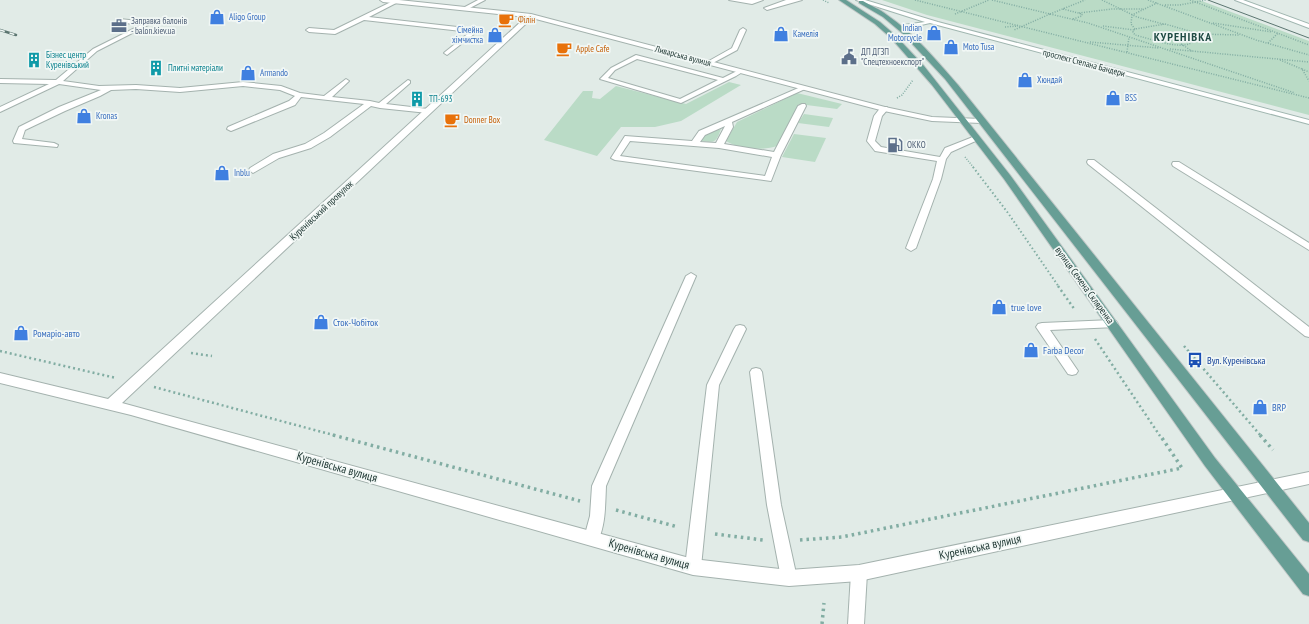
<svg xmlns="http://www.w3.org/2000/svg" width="1309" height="624" viewBox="0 0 1309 624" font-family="'PT Sans Narrow',sans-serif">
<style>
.green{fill:#badbc6}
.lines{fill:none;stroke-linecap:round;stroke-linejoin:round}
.service-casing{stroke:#a4b2ae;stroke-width:2}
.minor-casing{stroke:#a4b2ae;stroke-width:2}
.secondary-casing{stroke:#a0b6b0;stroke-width:2}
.primary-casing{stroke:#c1c8c7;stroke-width:2}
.path-far3{stroke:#82ada3;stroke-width:1.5;stroke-dasharray:1 1.5;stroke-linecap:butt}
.path-far2{stroke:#82ada3;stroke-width:2;stroke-dasharray:1.5 2.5;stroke-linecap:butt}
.path-far1{stroke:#82ada3;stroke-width:2.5;stroke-dasharray:2 3;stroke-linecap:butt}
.path{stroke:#82ada3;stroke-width:3.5;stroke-dasharray:2.5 4;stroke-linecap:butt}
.service{fill:#fff;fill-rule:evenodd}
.minor{fill:#fff;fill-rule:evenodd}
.secondary{fill:#fff;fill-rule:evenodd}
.primary{fill:#679e95;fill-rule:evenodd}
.tram{stroke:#5c7671;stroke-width:1}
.rail-casing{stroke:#5c7671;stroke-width:2.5}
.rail{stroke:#f1f7f5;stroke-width:1.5;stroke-dasharray:5;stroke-linecap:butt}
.labels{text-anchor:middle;stroke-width:3.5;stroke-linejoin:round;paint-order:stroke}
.far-shop-label{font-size:9px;fill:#366cbe;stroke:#f1f7f5;text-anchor:start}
.far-food-label{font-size:9px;fill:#c56008;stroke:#f1f7f5;text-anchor:start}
.far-service-label{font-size:9px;fill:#4e5e75;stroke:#f1f7f5;text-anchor:start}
.far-culture-label{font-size:9px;fill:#0d838f;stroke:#f1f7f5;text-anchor:start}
.far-street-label{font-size:9px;fill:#223a36;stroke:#f1f7f5}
.street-label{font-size:10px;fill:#223a36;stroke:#f1f7f5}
.shop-label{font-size:10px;fill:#366cbe;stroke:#f1f7f5;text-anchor:start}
.transit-label{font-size:10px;fill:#164399;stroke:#f1f7f5;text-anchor:start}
.far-district-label{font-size:12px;font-weight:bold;letter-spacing:1px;fill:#1f4b44;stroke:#f1f7f5}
.near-street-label{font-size:12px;fill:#223a36;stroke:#f1f7f5}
</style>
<rect width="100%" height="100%" fill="#e1ebe7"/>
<g class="green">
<path d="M882,0H1199L1309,41V115L927,15Z"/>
<path d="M729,82L741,85L681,121L655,127H621L597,156L544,140L583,91H593L592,98L600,99L616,86L686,104Z"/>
<path d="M797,93L842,104L837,109L799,104L777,146C763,151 738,149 726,141L737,122Z"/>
<path d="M804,114L833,118L829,127L798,123Z"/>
<path d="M721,129C716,142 716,143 702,141L700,139L705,134Z"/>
<path d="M794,134L826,138L815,162L782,157Z"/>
</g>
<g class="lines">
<defs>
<g id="service">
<path d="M395,0L400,1L369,17L475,29L478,31L447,55L444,53L445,52L470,32L364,20L335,34L309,32L306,30L309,28L334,30Z"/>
<path d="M478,0H485L468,9L463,8Z"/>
<path d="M729,0H763L752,4Z"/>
<path d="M786,0H802L767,10L764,8Z"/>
<path d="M120,19L147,22L150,24L97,51L63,81L99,86L136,85L180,88L243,82L281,86L300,93L324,96L346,79L349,81L348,82L332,97L370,101L379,103L408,80L410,81V83L386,104L428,109L432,111L428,113L380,108L371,106L330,137L311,148L279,158L253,173L249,170L250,168L273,154L305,144L324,133L364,104L301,97L295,105L231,131L227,129L228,127L289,101L295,96L280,90L243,86L180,92L136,89L111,90L100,96L65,111L25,130L22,139L54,143L58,145L57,147L14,143L13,141L19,127L59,107L101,90L59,84L0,112V107L49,84L0,83V79L56,80L93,49L141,25L118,22V20Z"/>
<path d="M743,28L746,30L737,50L711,64H707V62L732,48L740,30Z"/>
<path d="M636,55L723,78L739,70L744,71L736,76L681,103L600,79L611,68ZM637,59L718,80L680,99L608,78L615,70Z"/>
<path d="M803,86L805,87V89L732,122L733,127L724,144L774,152L798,106L802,104H805L806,106L781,155L771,181L615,160L611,158L625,136L692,141L699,131ZM725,126L716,143L700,142L705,135ZM630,141L719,148L772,157L765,176L620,156Z"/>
<path d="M881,107H887L888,109L882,116L875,141L881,147L940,157L945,148L973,137H979L980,139L951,152L946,159L941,179L916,248L911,251L906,248L933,179L937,161L875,151L867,141L874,116Z"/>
<path d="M1088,160H1094L1309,327V337L1305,336L1088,164L1087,162Z"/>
<path d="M1173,162H1179L1309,243V250L1173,166L1172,164Z"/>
<path d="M691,273L696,276L606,486C605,505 606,525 597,543L592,545L587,543L584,538L590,516L592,486L686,276Z"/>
<path d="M1112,320L1116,321L1118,324L1116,327L1050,330L1078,371L1076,374L1072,375L1068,374L1036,327L1038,324L1042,323Z"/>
<path d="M740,325L744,326L746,329L719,385L701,567L699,572L693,574L687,572L685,567L707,385L734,329L736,326Z"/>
<path d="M756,368L760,369L762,372L781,505L797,578L795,583L789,585L783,583L781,578L767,505L750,372L752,369Z"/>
<path d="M859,566L865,568L867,573L864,624H848L851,573L853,568Z"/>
</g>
<path id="minor" d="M380,0H399L531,14L885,107L932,117L981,119L985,121L981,123L932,121L884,111L532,18L122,403L693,559L789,570L859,565L1309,472V484L859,581L789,586L693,575L131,415L0,383V373L108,399L526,17L383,2Z"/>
<g id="secondary">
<path d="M856,0H865L938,22L1309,120V124L930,23L908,28L904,31H900L899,30L904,25L925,22Z"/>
<path d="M1235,0H1243L1309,24V28Z"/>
</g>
<g id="primary">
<path d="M839,0H846L880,22L895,35L924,66L1010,175L1215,458L1309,574V596L1303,594L1205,466L1004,179L932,85L891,38L875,24Z"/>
<path d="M859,1H863C871,6 880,9 887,15C915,34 936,60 958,85L1309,523V542L1303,540L945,79L902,33L883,17L859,3Z"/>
</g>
</defs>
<use href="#service" class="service-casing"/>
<use href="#minor" class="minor-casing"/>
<use href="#secondary" class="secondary-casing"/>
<use href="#primary" class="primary-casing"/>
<g class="path-far3">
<path d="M823,0L829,3"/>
<path d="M915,0L1309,98"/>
<path d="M992,0L1050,14L1014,30"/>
<path d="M1102,0L1137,17L1163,24"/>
<path d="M1148,0L1256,40L1309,55"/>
<path d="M1190,0L1309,45"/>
<path d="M1165,5H1180L1206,0"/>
<path d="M1063,9L1082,14V16L1073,19"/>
<path d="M1079,13L1112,9H1144"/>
<path d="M955,14L989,0"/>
<path d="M1050,14L1088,23L1295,93"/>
<path d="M1050,14L1085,0"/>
<path d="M1213,23L1272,32"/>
<path d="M1165,24L1200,34C1197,37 1195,41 1191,43C1179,50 1148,38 1135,35L1133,32L1135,29Z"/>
<path d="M1103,26L1134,30"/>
<path d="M1005,27L1018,26"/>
<path d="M1135,29L1131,24L1132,15L1157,3"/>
<path d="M1200,34L1239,35"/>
<path d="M1090,42L1159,48"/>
<path d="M1268,43L1278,33"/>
<path d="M1181,44L1192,51"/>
<path d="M1170,49L1309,62"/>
<path d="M1127,52L1129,37"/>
<path d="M871,56L890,55"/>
<path d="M1280,60L1302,69L1309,81"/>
<path d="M1302,69L1309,72"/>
<path d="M897,98L902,95L913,80"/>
<path d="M965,157L974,168"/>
</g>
<path class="path-far2" d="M973,167L1008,213L1059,287"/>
<g class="path-far1">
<path d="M1058,286L1075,310"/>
<path d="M1095,339L1160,436"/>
<path d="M1184,346L1261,436"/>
<path d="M0,351L116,378"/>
<path d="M191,353L212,356"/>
<path d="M154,387L337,436"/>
</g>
<g class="path">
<path d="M333,435L580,501"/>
<path d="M1260,435L1273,450"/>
<path d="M616,510L678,527"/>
<path d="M715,534L763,540"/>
<path d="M800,540L842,537L1182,468L1160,435"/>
<path d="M822,624L824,603"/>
</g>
<use href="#service" class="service"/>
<use href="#minor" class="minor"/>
<use href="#secondary" class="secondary"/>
<use href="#primary" class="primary"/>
<path class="tram" d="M1208,0L1309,38"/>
<defs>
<path id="rail" d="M0,30L16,35"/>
</defs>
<use href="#rail" class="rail-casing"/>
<use href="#rail" class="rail"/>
</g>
<defs>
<symbol id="shop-bare" viewBox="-9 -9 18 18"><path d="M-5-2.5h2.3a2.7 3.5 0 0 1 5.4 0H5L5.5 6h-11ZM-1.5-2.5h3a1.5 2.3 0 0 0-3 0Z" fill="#3f7fe0" stroke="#f1f7f5" stroke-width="2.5" paint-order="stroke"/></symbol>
<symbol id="cafe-bare" viewBox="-9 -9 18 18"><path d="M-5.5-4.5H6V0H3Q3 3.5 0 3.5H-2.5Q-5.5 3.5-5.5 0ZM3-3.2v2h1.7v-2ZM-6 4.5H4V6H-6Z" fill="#e8710a" stroke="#f1f7f5" stroke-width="2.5" paint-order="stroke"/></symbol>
<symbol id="office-bare" viewBox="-9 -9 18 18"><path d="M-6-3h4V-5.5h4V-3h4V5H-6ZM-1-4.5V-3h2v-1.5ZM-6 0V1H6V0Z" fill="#5c6f8a" stroke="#f1f7f5" stroke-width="2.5" paint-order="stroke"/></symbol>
<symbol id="civic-bare" viewBox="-9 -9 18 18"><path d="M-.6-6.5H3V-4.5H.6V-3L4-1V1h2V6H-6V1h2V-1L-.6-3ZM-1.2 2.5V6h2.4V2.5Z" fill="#5c6f8a" stroke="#f1f7f5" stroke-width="2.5" paint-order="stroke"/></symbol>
<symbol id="building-bare" viewBox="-9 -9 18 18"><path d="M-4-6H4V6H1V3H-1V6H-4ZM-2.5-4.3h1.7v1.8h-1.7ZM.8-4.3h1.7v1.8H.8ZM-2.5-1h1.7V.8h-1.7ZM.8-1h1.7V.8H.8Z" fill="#0f9aa8" stroke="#f1f7f5" stroke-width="2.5" paint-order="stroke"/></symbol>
<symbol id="fuel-bare" viewBox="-9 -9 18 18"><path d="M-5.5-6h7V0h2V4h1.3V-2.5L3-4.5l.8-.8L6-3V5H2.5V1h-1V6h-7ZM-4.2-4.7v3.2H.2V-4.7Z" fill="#5c6f8a" stroke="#f1f7f5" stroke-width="2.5" paint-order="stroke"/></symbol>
<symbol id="bus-bare" viewBox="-9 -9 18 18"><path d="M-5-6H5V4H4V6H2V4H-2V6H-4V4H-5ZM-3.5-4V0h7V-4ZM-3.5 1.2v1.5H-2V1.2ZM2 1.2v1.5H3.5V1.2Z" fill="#1a4fb4" stroke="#f1f7f5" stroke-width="2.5" paint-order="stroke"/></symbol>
</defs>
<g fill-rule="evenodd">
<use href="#shop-bare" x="206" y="6" width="22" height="22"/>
<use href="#cafe-bare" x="495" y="9" width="22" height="22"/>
<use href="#office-bare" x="108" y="15" width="22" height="22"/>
<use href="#shop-bare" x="923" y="22" width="22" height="22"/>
<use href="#shop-bare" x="770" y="23" width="22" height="22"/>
<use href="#shop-bare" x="484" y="24" width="22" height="22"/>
<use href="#shop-bare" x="940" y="36" width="22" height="22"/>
<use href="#cafe-bare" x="553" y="38" width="22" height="22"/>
<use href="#civic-bare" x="838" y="46" width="22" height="22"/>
<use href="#building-bare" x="23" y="49" width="22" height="22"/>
<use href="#building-bare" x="145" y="57" width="22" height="22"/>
<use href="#shop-bare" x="237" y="62" width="22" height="22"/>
<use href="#shop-bare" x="1014" y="69" width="22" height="22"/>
<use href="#shop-bare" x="1102" y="87" width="22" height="22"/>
<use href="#building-bare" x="406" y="88" width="22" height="22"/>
<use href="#shop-bare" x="73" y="105" width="22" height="22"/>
<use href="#cafe-bare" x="441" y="109" width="22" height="22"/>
<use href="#fuel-bare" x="884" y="134" width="22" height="22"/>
<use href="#shop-bare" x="211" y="162" width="22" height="22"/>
<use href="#shop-bare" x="988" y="296" width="22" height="22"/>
<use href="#shop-bare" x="310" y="311" width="22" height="22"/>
<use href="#shop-bare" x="10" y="322" width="22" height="22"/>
<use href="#shop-bare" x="1020" y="339" width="22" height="22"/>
<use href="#bus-bare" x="1184" y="349" width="22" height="22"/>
<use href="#shop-bare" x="1249" y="396" width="22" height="22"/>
</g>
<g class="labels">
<g class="far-shop-label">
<text x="229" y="20">Aligo Group</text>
<text x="922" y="31" text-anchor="end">Indian<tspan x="922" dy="10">Motorcycle</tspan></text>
<text x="483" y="33" text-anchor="end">Сімейна<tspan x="483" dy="10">хімчистка</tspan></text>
<text x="793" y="37">Камелія</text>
<text x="963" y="50">Moto Tusa</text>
<text x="260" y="76">Armando</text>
<text x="1037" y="83">Хюндай</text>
<text x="1125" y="101">BSS</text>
<text x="96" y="119">Kronas</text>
<text x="234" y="176">Inblu</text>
</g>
<g class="far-food-label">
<text x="518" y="23">Філін</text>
<text x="576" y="52">Apple Cafe</text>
<text x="464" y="123">Donner Box</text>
</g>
<g class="far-service-label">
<text x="131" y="24">Заправка балонів<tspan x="131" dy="10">- balon.kiev.ua</tspan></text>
<text x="861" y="55">ДП ДГЗП<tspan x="861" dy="10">"Спецтехноекспорт"</tspan></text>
<text x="907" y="148">ОККО</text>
</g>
<g class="far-culture-label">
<text x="46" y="58">Бізнес центр<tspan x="46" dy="10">Куренівський</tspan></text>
<text x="168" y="71">Плитні матеріали</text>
<text x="429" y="102">ТП-693</text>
</g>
<g class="far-street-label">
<text transform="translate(683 56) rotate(15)" y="3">Ливарська вулиця</text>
<text transform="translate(1084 63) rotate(15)" y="3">проспект Степана Бандери</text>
</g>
<g class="street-label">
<text transform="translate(321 210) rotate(-43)" y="4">Куренівський провулок</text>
<text transform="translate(1085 285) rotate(54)" y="4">вулиця Семена Скляренка</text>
</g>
<g class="shop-label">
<text x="1011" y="311">true love</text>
<text x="333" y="326">Сток-Чобіток</text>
<text x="33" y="337">Ромаріо-авто</text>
<text x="1043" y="354">Farba Decor</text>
<text x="1272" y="411">BRP</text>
</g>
<g class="transit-label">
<text x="1207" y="364">Вул. Куренівська</text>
</g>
<g class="far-district-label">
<text x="1183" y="41">КУРЕНІВКА</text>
</g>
<g class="near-street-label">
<text transform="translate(337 467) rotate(16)" y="4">Куренівська вулиця</text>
<text transform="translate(980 547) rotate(-12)" y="4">Куренівська вулиця</text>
<text transform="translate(649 554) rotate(16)" y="4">Куренівська вулиця</text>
</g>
</g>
</svg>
